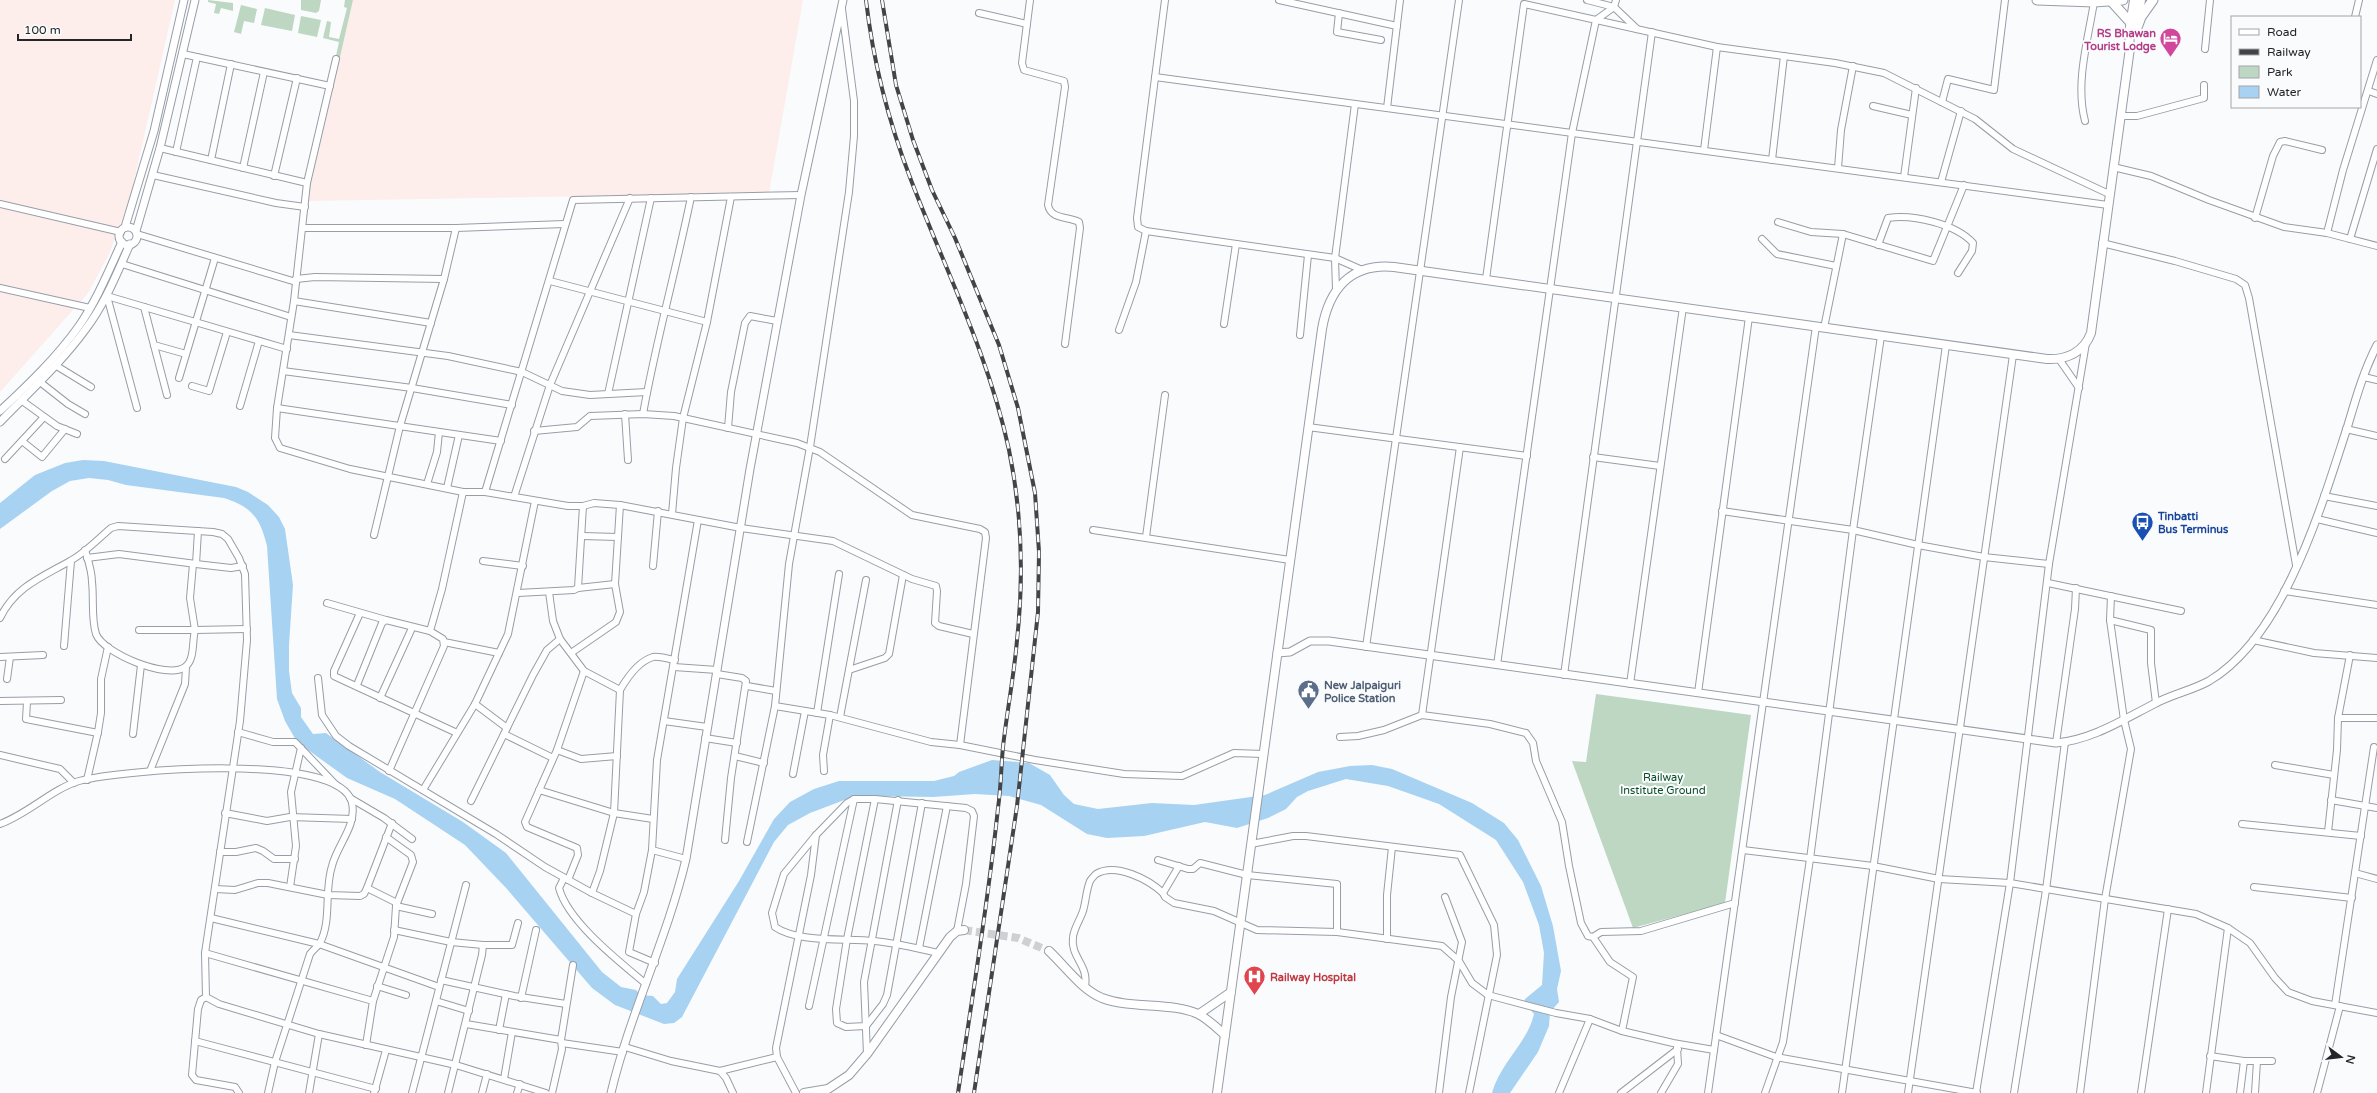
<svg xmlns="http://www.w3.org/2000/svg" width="2377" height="1093" viewBox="0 0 2377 1093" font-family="'Varela Round',sans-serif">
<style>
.industrial{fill:#fdedeb}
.green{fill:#bed7c3}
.water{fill:#a8d2f2}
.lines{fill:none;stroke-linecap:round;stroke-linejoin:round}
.secondary-tunnel{stroke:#cfd0d3;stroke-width:8;stroke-dasharray:8 4;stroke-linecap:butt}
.minor-casing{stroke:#979ea8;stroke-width:8}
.tertiary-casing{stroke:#979ea8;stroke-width:9}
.secondary-casing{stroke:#979ea8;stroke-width:10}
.primary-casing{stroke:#979ea8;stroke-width:11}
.minor{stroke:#fff;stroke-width:6}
.tertiary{stroke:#fff;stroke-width:7}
.secondary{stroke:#fff;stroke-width:8}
.primary{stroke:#fff;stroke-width:9}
.rail-casing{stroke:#424448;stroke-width:4}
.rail{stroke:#fafbfd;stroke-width:2.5;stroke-dasharray:8;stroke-linecap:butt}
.labels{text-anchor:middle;stroke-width:4;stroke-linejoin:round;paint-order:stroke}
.hotel-label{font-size:11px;font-weight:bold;fill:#b23c85;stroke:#fafbfd;text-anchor:end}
.transit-label{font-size:11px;font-weight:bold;fill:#164399;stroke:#fafbfd;text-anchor:start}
.service-label{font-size:11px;font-weight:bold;fill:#4e5e75;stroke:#fafbfd;text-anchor:start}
.park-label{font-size:11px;fill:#084d25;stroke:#fafbfd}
.health-label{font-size:11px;font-weight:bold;fill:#be3a42;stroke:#fafbfd;text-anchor:start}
</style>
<rect width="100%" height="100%" fill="#fafbfd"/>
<g class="industrial">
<path d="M0,0H175L130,198L109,254L88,293L0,392Z"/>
<path d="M353,0H803L769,193L307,201Z"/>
</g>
<g class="green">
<path d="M208,0L233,3V11L221,8L219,14L214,13L216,4L208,2Z"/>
<path d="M301,0H321L319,11L316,13L301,10Z"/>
<path d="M345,0H353L340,57L336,56L339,42L323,38L327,21L331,22L329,37L339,39L347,8L344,7Z"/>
<path d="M241,5L257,9L254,23L244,21L241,34L234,32Z"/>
<path d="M265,8L295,15L292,31L261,25Z"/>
<path d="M301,16L321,20L317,37L298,33Z"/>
<path d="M1596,694L1751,715L1725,903L1633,928L1572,761L1586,762Z"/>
</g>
<path class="water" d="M83,460L104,461L236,487L248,492L268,505L279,517L285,529L293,585L289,645V671L292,693L301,708V717L313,734L326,733L380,772L463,822L506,853L602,972L621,987L636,990L641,995L653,996L661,1004L667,1003L675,992L677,979L739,881L774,819L790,802L814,789L839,781H934L954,776L959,772L992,760L1029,763L1050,775L1064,795L1074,804L1098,809L1152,803L1194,805L1265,795L1318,772L1350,766L1372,765L1392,769L1472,803L1504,823L1518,840L1541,886L1553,926L1561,971L1557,989L1559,1002L1550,1012L1549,1026L1538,1052L1510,1093H1492C1500,1063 1527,1044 1534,1014L1524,1002L1525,999L1542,985L1544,953L1539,925L1523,882L1496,840L1439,804L1388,786L1346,779L1308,791L1297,797L1286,809L1268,818L1237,828L1205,822L1144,836L1107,838L1087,834L1041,805L1009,796L975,794L933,797L873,796L847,799L810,813L788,825L774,842L682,1017L674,1023L664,1024L615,1005L592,988L507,889L465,845L395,799L347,778L297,742L285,721L277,699L267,546C260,518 252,507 224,498L126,485L108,480L89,478L70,481L52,491L0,529V503L35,475L65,463Z"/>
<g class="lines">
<path class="secondary-tunnel" d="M964,930L1018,938L1049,951"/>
<defs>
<g id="minor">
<path d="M1030,0L1022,63L1024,70L1064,81L1065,87L1048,205C1051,220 1068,216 1079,222L1080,228L1065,344"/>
<path d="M1165,0L1137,218L1138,227L1146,231L1335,258L1362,270"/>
<path d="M1279,0L1397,26"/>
<path d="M1587,0L1614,7L1637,29"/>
<path d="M979,13L1027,24"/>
<path d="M1339,13L1337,32L1381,40"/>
<path d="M2355,17L2359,0"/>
<path d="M2205,49L2210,0"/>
<path d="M183,54L330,86"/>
<path d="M336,59L307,183L294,301L277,408L275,438L280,448L350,469L463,492H485L568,506H583L594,503L620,505L741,528L833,541L912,579L936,586L937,591L935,623L939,626L973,634"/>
<path d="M1155,77L2108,205"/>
<path d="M2369,91L2377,94"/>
<path d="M1942,102L1948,79L1994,90L2005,0"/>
<path d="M1873,106L1912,115"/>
<path d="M1387,108L1400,0"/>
<path d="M2120,116H2137L2204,98V85"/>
<path d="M2085,121C2075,83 2088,40 2094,2"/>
<path d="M160,148L307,183"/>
<path d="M1704,150L1717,47"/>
<path d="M176,152L197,57"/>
<path d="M211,160L231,64"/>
<path d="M1772,160L1784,56"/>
<path d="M2113,167L2151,176L2209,200L2284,227L2327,233L2377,246"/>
<path d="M243,168L264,72"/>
<path d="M1838,168L1841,130L1853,66"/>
<path d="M153,175L276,203L305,207"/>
<path d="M274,176L297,78"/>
<path d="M1904,177L1916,88"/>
<path d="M1941,182L1961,111"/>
<path d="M0,204L121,232"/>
<path d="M2255,218L2273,156L2280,142L2285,141L2322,150"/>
<path d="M1778,222L1811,232L1843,234L1933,261L1964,185"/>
<path d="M303,228H456L565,224"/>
<path d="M2327,233L2343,170L2377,60"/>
<path d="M137,234L296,282"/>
<path d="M1762,239L1777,254L1836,266"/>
<path d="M2350,239L2377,149"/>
<path d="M2102,243L2175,261L2236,279L2245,285L2249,298L2296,565"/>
<path d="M1878,245L1888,218C1913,214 1956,224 1973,243L1972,251L1958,273"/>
<path d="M122,264L291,317"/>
<path d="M296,279L315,277L444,279"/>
<path d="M1486,279L1524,4L1717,47L1835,63L1884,73L1975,119L2013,149L2109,194"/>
<path d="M550,281L707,322"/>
<path d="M0,288L90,308"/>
<path d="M1336,290L1335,258L1355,104"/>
<path d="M107,296L287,349"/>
<path d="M107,296L137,408"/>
<path d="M294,301L431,323"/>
<path d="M144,307L167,395"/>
<path d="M1224,324L1236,244"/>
<path d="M1824,328L1843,234"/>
<path d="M1119,330L1136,282L1146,231"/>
<path d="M289,335L448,356L522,372L562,391L590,395L647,392"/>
<path d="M1300,335L1308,255"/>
<path d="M154,345L186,354"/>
<path d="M2059,359L2079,388"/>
<path d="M55,365L91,387"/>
<path d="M283,371L412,388L512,405"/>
<path d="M2364,377L2377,380"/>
<path d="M179,378L215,258"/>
<path d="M40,382L68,404L85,414"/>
<path d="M192,386L209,391L227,332"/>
<path d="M608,394L651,198"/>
<path d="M21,400L57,426L77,434"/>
<path d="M240,406L259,341"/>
<path d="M277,408L501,441"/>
<path d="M625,414L628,460"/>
<path d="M643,414C656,341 676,270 691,197"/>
<path d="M1308,427L1527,456"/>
<path d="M728,428L731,392L745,323L750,316L777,321"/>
<path d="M2346,429L2377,436"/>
<path d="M534,431L577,427L590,416L643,414L674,416L797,443L820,452L912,515L980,529L985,532L986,538L960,745"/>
<path d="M22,441L42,457L65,429"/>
<path d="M1593,457L1660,466"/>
<path d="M5,459L44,417"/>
<path d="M427,484L437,452L439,432"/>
<path d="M447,488L459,435"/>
<path d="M485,492L573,200L801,195"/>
<path d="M2324,496L2377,506"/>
<path d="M514,497L550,385L630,198"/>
<path d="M1722,511L1853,530L1918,545L1984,557L2049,564"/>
<path d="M672,514L676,468L683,418L707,322L731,197"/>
<path d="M2317,519L2377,533"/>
<path d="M1093,530L1290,560"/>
<path d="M374,535L400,426L444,279L456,228"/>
<path d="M582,536L618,537"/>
<path d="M1146,537L1165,395"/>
<path d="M85,550C88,560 92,571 92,582C94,599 91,618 96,634C103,653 167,680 185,667C195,660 192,641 195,630L247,629"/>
<path d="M87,558L119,554L196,564L231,568L243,566"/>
<path d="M483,561L523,566"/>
<path d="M196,564L198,531"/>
<path d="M653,566L658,511"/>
<path d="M2048,583L2181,611"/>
<path d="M578,588L615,584"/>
<path d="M2284,591L2377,605"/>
<path d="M549,592L553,621L560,639L584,671L620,690"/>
<path d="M518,593L574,590L578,588L583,506"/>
<path d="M327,603L386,620"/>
<path d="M360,613L334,671V676L457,733"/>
<path d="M0,618C15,587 42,577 70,561C85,553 98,539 111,528L118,526L213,532L222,534L228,539L239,558L245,574L247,640L240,721L205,953L206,997L219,1004L319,1034L456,1065L546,1093"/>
<path d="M2110,620L2151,630V663L2156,703"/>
<path d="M139,630H195L190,598L193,564"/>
<path d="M430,631L442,589L463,492"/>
<path d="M2253,640L2314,653L2377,658"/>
<path d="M444,642L499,653"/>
<path d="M64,646L71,561"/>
<path d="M1366,647L1459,0"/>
<path d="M571,653L616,622L620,612L615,584L620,505"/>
<path d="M0,657L43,655"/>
<path d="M1497,665L1572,133L1596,20L1614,7L1616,0"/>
<path d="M674,667L717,670"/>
<path d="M849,670L885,658L889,654L903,575"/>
<path d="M717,674L742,678L746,681L731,778L725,840"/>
<path d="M1564,675L1652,32"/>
<path d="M318,678L322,715L336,736L349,746L496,834L545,867L592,893L636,914L629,952L655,963"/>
<path d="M7,679L10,657"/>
<path d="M1630,684L1683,307"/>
<path d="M357,685L382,623L386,620L430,631L443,639L444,646L389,771"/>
<path d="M747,686L776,691"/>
<path d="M1698,693L1749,317"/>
<path d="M380,698L412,628"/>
<path d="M0,701L61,700"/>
<path d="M27,702L26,719L98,733"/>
<path d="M475,704L507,728"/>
<path d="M775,706L830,715L931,742L960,745L1035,760L1124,774L1182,776L1234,753L1264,754"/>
<path d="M817,713L839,574"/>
<path d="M1422,715L1460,447"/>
<path d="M840,717L866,580"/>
<path d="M2338,718H2377"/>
<path d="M664,721L707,727"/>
<path d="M238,732L273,742H295L336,785"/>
<path d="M133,734L141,665"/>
<path d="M504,734L553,758"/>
<path d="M1340,737L1358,736L1384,730L1422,715L1490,724L1526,733L1533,743L1536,761L1562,822L1569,866L1581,923L1588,936L1593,937L1610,962L1633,977L1622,1031"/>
<path d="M705,738L737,743"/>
<path d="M2056,743L2075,609L2076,588"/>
<path d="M557,750L581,759L617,756"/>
<path d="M0,755L60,769L74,783"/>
<path d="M735,756L764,763"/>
<path d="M2275,765L2334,775"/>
<path d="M150,771L185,684L186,667"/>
<path d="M824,771L823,755L830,715"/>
<path d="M793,774L805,711"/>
<path d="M87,780L98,732L101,713V679L108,647"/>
<path d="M423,790L475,704L508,634L535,501"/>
<path d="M539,790L614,813L653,819"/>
<path d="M350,798L384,818L412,839"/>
<path d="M875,799L847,939L836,1009L837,1023L846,1027L866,1026L883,1004L887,995L922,803"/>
<path d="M2331,800L2377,808"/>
<path d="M471,801L533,675L547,650L560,639"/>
<path d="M225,813L267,821L290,817L352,819"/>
<path d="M0,824C28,814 52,789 79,781C120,770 341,751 352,803C357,826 337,845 332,866C324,890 332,920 320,943C317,947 313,950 310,954L275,1062L268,1093"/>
<path d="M2242,824L2361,836"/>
<path d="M2328,832L2337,750L2338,718L2350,655"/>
<path d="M747,842L775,706L789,564L810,447L849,192L854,136V101L842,9"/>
<path d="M1251,844L1293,836H1306L1460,855L1494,925L1497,955L1469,1093"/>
<path d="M652,850L686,859"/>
<path d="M1743,850L1873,866L1939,879L2010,883L2196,914L2228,928L2250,943L2275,978L2288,992L2312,1001L2377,1013"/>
<path d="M220,852H236L256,848L263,851L274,859H295"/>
<path d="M1158,860L1188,869H1193L1200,863L1247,875L1337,884V932"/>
<path d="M1179,866L1163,893L1165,897L1174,903L1214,911L1257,930L1337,932L1442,946L1459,961L1472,983L1488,995L1556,1013L1590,1019L1622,1031L1673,1043L1714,1050"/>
<path d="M2355,873L2377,879"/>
<path d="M564,878L559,888C568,922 620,962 646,984"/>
<path d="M568,880L578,855L577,848L527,827L525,822L557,750L584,671"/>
<path d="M290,887L296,846L291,792L301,748"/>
<path d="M2254,887L2352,898"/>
<path d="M367,888L397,903"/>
<path d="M215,889L235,890L258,883H268L328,895L360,896L364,894L367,888L392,823"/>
<path d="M592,893L600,871L614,813L620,690C627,678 639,661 653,657C660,656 668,659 675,660"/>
<path d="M396,906L432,914"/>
<path d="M636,914L644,892L652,850L657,760L698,520"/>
<path d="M211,918L319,944L439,987"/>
<path d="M394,930L451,942L483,945L482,955L448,1093"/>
<path d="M1593,937L1601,932L1641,931L1735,903"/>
<path d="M1387,939V895L1392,847"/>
<path d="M483,945H512L518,923"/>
<path d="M919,948L947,806"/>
<path d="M205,953L373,1001"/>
<path d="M938,953C917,948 896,943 874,941C846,938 798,943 775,927L772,913L784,874L816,835L847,803L854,799H875L966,808L972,811L974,816L966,884L957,931"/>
<path d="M441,980L514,996L566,1004"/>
<path d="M377,986L406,995"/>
<path d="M1085,986C1089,965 1070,957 1073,937C1074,928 1080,920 1083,911C1086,901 1086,891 1090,881C1091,879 1094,876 1096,874C1116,862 1149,880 1163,893"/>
<path d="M206,997L201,1000L198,1009L192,1075L196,1080L235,1087L239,1093"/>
<path d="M521,998L536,930"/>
<path d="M436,1001L469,1011"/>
<path d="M2335,1005L2374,747"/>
<path d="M809,1006L854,799"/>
<path d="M466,1024L561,1040L562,1049L552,1093"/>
<path d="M499,1030L506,994"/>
<path d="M1716,1035L1776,1057L1977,1093"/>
<path d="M561,1040L573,965"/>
<path d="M195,1041L376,1089"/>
<path d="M562,1043L623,1052"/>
<path d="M366,1045L373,1001L394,937L396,906L413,862L411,855L386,837"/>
<path d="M625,1047L671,1061L720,1071L726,1078L733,1093"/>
<path d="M867,1054L864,982L898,800"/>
<path d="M2210,1056L2244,1061H2272"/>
<path d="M720,1071L777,1057"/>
<path d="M504,1079L512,1032"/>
<path d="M309,1093L319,1034"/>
<path d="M374,1093L386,1050"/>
<path d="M412,1093L466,885"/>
<path d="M482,1093L487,1074"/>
<path d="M517,1093L520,1084"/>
<path d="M796,1093L777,1057L776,1048L811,875L816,835"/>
<path d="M1439,1093L1451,997L1462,942L1445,897"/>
<path d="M1559,1093L1590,1019"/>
<path d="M1621,1093L1678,1049"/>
<path d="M1661,1093L1678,1064L1677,1048"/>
<path d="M1708,1093L1816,326"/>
<path d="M1765,1093L1783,1042L1810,859L1853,530L1881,336"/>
<path d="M1842,1093L1946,345"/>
<path d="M1908,1093L2013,355"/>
<path d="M1976,1093L2010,883L2049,564L2086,343"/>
<path d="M2014,1093L2046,890L2065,742"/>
<path d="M2080,1093L2105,899L2131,749L2124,720L2110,620L2111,596"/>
<path d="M2141,1093L2168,909"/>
<path d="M2206,1093L2228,928"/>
<path d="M2240,1093L2244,1061"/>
<path d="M2255,1093L2257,1061"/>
<path d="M2317,1093L2340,1006"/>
</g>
<g id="tertiary">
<path d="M125,227L154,131L184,0"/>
<circle cx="128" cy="236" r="9"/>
<path d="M136,231L160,148L195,0"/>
<path d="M0,411C28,385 57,357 79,326C97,300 109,270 122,242"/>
<path d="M0,422C29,392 60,364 85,330C105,304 117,273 130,244"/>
<path d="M1277,653L1290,652L1310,641H1329L2056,743C2092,740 2124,719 2156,703C2173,694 2193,690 2209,681C2285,636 2322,504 2348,425C2356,398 2364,370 2377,345"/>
<path d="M611,1093C630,1013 667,939 686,859L750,469L801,195L843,0"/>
</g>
<g id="secondary">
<path d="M2137,22L2141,0"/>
<path d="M1049,951C1065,966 1081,989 1102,998C1130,1009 1173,1002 1198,1014C1208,1019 1217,1028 1225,1035"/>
<path d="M1199,1014L1231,992"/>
<path d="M804,1093L828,1089L849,1075L867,1054L950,937L957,931L964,930"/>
<path d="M1217,1093L1322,329C1329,289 1351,263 1394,267L2047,359C2067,360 2084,352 2091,333L2130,48L2129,33L2134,0"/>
</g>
<g id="primary">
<path d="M2037,0L2094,2L2123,0"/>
<path d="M2112,2L2131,23"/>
<path d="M2135,33L2141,17L2153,0"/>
</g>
</defs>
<use href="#minor" class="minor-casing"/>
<use href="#tertiary" class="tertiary-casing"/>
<use href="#secondary" class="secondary-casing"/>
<use href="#primary" class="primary-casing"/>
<use href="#minor" class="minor"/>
<use href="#tertiary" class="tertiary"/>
<use href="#secondary" class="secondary"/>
<use href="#primary" class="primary"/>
<defs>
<g id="rail">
<path d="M866,0C873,61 889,123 911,180C945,269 989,356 1009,450C1022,513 1024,576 1017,640C1014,676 1007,711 1003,747C1001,767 1001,788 998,808C988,904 972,998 958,1093"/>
<path d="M882,0L896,85L913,140L932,190L955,238L999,345L1018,408L1035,493L1039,552L1038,612L1017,806L974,1093"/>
</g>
</defs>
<use href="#rail" class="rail-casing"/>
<use href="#rail" class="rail"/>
</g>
<defs>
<symbol id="hotel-pin" viewBox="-11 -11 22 30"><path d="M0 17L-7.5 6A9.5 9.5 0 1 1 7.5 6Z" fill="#d1479c" stroke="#fafbfd"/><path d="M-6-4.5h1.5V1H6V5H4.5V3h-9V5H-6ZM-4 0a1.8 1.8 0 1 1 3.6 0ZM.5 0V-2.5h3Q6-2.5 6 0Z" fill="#fff"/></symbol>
<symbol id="bus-pin" viewBox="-11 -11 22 30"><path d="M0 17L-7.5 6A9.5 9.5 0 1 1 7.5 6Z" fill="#1a4fb4" stroke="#fafbfd"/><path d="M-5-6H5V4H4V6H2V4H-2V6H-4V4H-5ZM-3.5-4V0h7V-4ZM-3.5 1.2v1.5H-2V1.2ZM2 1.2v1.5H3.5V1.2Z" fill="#fff"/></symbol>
<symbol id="civic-pin" viewBox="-11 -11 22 30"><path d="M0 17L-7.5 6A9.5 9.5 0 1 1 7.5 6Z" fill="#5c6f8a" stroke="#fafbfd"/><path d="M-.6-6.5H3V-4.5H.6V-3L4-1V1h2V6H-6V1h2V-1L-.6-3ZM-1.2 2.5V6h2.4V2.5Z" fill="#fff"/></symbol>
<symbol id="hospital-pin" viewBox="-11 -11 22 30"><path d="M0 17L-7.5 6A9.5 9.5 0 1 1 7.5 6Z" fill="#e0444e" stroke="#fafbfd"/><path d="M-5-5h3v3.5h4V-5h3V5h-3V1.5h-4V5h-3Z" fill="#fff"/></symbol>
</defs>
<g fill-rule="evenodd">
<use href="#hotel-pin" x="2158" y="26" width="25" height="34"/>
<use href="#bus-pin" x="2130" y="510" width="25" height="34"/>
<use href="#civic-pin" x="1296" y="678" width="25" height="34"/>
<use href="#hospital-pin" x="1242" y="964" width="25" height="34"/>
</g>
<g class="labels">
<g class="hotel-label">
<text x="2156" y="37">RS Bhawan<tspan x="2156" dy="13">Tourist Lodge</tspan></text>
</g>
<g class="transit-label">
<text x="2158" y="520">Tinbatti<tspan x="2158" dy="13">Bus Terminus</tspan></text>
</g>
<g class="service-label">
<text x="1324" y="689">New Jalpaiguri<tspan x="1324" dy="13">Police Station</tspan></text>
</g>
<g class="park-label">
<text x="1663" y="781">Railway<tspan x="1663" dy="13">Institute Ground</tspan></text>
</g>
<g class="health-label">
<text x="1270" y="981">Railway Hospital</text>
</g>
</g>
<rect x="2231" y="16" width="130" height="92" fill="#fafbfd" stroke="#a4a5a8"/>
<rect x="2239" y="29" width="20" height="6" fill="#ffffff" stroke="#a4a5a8"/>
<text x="2267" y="36" font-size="12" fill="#222529">Road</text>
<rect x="2239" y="49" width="20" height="6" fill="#424448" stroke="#a4a5a8"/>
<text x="2267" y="56" font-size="12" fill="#222529">Railway</text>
<rect x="2239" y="66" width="20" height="12" fill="#bed7c3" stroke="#a4a5a8"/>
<text x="2267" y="76" font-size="12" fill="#222529">Park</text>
<rect x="2239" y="86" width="20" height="12" fill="#a8d2f2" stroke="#a4a5a8"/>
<text x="2267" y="96" font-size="12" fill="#222529">Water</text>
<g transform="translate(2341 1057) rotate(105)" stroke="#fafbfd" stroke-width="3" paint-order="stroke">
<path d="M0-3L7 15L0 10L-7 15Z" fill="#222529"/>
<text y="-6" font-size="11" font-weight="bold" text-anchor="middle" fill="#222529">N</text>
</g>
<path d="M18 34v6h113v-6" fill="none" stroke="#222529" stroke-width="2"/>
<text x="24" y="34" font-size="12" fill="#222529" stroke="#fafbfd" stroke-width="3" paint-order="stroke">100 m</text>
</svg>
